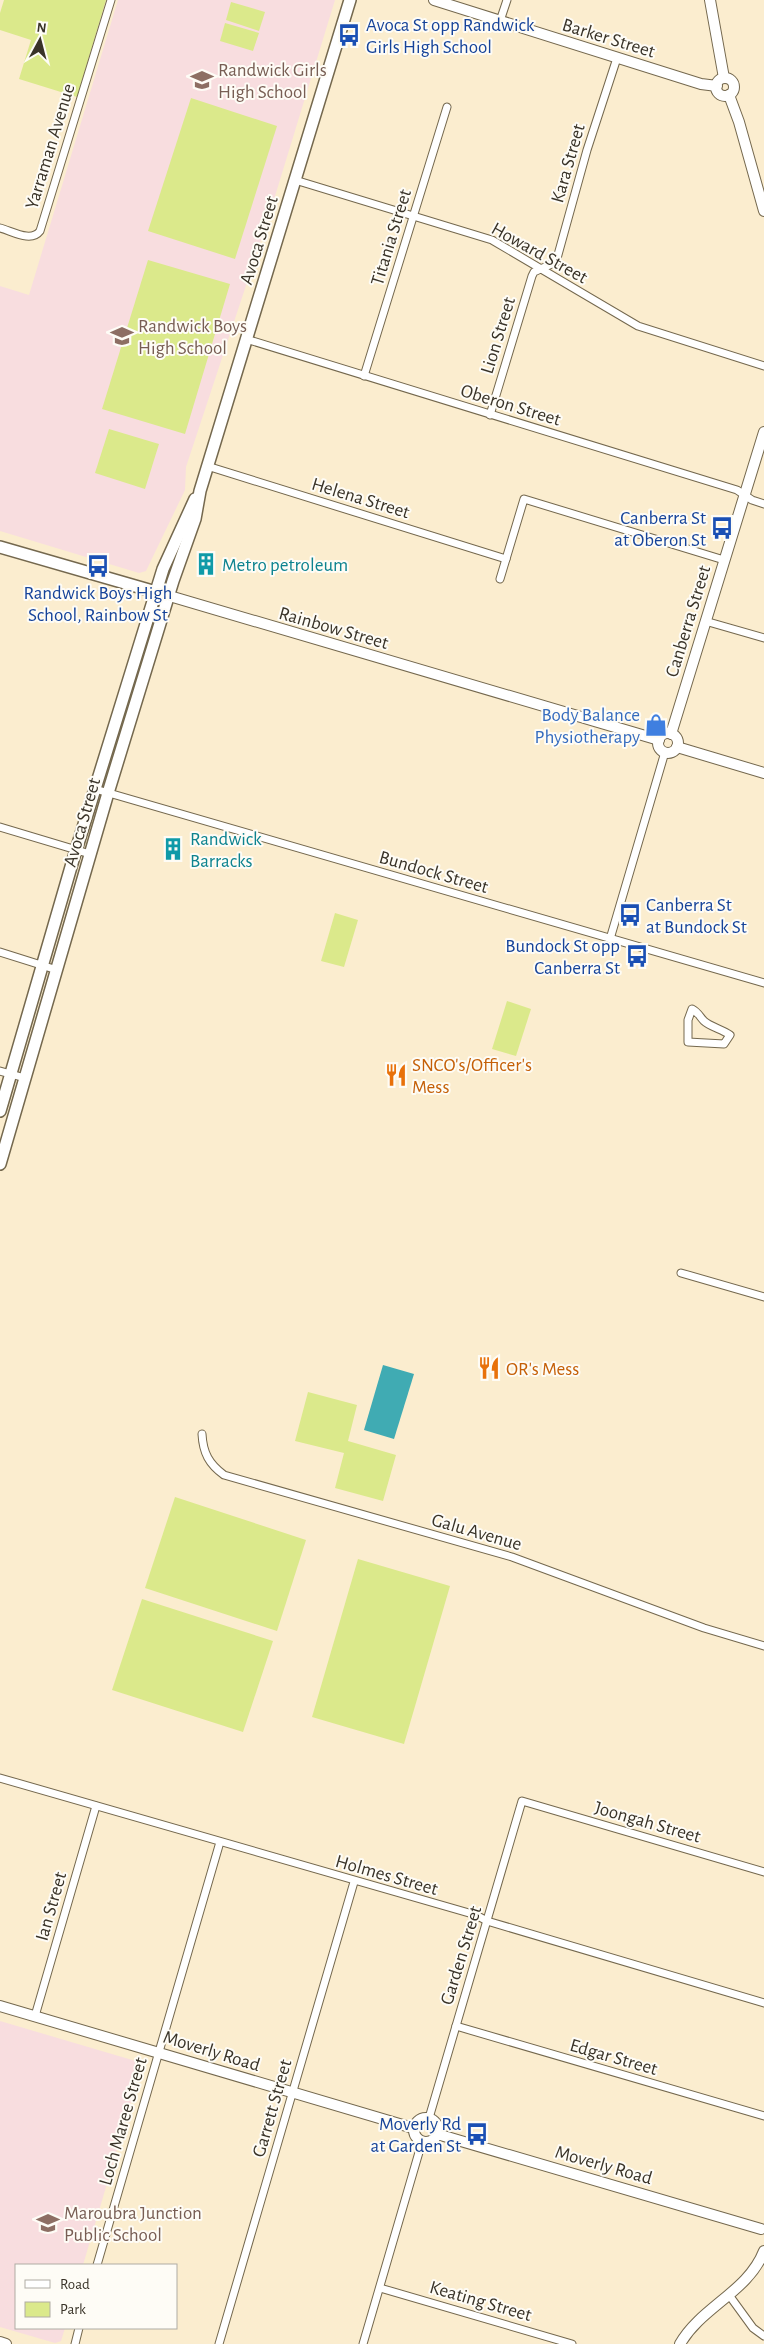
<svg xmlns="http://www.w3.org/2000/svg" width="764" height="2344" viewBox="0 0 764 2344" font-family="'Alegreya Sans',sans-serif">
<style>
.education{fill:#f8dddf}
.green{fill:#dbe98b}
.water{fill:#40abb3}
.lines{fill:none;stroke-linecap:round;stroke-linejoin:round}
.street-casing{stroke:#74684e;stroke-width:9}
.secondary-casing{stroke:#74684e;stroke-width:12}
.primary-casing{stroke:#74684e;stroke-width:14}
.street{stroke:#fff;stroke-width:7}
.secondary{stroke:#fff;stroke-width:10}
.primary{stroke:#fff;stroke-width:11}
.labels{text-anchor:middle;stroke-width:4;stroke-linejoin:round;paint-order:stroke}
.transit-label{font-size:19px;fill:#164399;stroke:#fefcf6;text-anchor:end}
.street-label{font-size:19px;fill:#393328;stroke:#fefcf6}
.education-label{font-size:19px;fill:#785e54;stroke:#fefcf6;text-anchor:start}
.culture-label{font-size:19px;fill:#0d838f;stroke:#fefcf6;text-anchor:start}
.shop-label{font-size:19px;fill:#366cbe;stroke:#fefcf6;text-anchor:end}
.food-label{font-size:19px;fill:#c56008;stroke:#fefcf6;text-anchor:start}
</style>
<rect width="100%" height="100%" fill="#fbedcf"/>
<g class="education">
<path d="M118,0H335L268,219L186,467L185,490L146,571L139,573L0,531V286L29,295Z"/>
<path d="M0,2021L139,2062L141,2068L83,2265H16V2328H65L61,2341L55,2343L0,2327Z"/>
</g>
<g class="green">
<path d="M4,0H106L77,97L19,79L31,40L0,30V13Z"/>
<path d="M231,2L265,12L259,31L226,20Z"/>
<path d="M225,23L259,33L253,51L220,41Z"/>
<path d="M191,98L277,126L235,259L148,231Z"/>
<path d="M148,260L230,284L185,434L102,409Z"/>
<path d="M109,429L159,444L145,489L95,473Z"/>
<path d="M335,913L358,920L344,967L321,961Z"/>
<path d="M507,1001L531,1009L516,1056L492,1049Z"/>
<path d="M308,1392L357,1405L348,1441L396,1455L383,1501L335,1488L344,1453L295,1441Z"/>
<path d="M175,1497L306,1540L277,1631L145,1588Z"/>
<path d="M358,1559L450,1586L404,1744L312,1717Z"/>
<path d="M142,1599L273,1641L243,1732L112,1690Z"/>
</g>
<path class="water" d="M383,1365L414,1374L394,1439L364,1430Z"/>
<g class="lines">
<defs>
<g id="street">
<path d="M500,21L507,0"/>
<path d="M295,180L492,240L638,326L764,366"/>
<path d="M0,228C12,231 31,243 40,231L111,0"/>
<path d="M246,339L737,490L752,500L764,504"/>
<path d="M364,376L447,107"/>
<path d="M490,415L532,276L534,272L556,262L587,150L617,58"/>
<path d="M207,466L506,559L524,499L724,560"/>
<path d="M500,579L506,559"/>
<path d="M705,621L764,638"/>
<path d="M95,789L764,983"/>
<path d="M0,827L90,854"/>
<path d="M610,939L665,752"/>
<path d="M0,952L57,970"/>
<path d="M692,1009C698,1012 700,1017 704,1021C709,1026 723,1030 730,1035L724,1044L688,1042V1020Z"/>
<path d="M0,1071L25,1078"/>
<path d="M681,1273L764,1297"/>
<path d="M202,1434C203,1453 209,1464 224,1475L512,1557L704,1628L764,1646"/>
<path d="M0,1778L476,1915L487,1921L764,2003"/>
<path d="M35,2016L96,1806"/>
<path d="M456,2026L764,2116"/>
<path d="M429,2118L522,1801L764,1872"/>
<path d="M97,2265L220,1842"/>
<path d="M380,2288L572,2344"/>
<path d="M729,2295L753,2328L764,2336"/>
<path d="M75,2344L79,2328"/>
<path d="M219,2344L354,1882"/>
<path d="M363,2344L422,2142"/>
</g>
<g id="secondary">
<path d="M434,0L701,84L717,86"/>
<path d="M710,0L724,78"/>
<circle cx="725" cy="87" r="9"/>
<path d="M729,95L739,122L764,211"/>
<path d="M156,592L659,740"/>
<circle cx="668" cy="743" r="10"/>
<path d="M671,734L764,432"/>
<path d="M677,747L764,773"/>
<path d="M0,2006L413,2128"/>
<circle cx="426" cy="2130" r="12"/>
<path d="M437,2134L761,2229"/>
<path d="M0,2342L6,2344"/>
<path d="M680,2344C701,2307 748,2292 764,2251"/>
</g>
<g id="primary">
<path d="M0,547L156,592"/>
<path d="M0,1111L73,860L163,569L195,499"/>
<path d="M0,1164L108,793L173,581L195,519L200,491L350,0"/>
</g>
</defs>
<use href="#street" class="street-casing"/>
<use href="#secondary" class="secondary-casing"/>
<use href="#primary" class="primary-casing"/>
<use href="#street" class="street"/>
<use href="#secondary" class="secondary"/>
<use href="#primary" class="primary"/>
</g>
<defs>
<symbol id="bus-bare" viewBox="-9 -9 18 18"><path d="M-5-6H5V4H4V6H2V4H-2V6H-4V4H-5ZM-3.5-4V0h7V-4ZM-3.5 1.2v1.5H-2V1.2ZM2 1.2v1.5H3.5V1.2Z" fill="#1a4fb4" stroke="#fefcf6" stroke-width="2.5" paint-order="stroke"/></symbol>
<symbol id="school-bare" viewBox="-9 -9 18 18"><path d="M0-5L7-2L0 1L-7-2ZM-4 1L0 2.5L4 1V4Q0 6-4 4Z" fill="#8d6e63" stroke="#fefcf6" stroke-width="2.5" paint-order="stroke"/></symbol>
<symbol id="building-bare" viewBox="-9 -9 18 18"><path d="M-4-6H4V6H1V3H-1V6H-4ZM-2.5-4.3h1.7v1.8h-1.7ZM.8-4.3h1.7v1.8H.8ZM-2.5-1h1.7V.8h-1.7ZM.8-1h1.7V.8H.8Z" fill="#0f9aa8" stroke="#fefcf6" stroke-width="2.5" paint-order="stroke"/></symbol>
<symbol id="shop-bare" viewBox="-9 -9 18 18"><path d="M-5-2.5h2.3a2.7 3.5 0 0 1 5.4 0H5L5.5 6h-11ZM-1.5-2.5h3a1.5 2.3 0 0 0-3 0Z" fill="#3f7fe0" stroke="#fefcf6" stroke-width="2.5" paint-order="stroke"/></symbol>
<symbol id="restaurant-bare" viewBox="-9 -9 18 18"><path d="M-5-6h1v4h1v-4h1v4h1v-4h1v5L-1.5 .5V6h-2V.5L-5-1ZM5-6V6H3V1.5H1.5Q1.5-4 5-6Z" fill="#e8710a" stroke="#fefcf6" stroke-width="2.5" paint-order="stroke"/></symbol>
</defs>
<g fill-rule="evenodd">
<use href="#bus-bare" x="333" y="19" width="32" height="32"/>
<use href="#school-bare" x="186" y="64" width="32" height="32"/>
<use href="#school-bare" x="106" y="320" width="32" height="32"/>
<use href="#bus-bare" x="706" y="512" width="32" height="32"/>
<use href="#building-bare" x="190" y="548" width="32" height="32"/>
<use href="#bus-bare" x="82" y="550" width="32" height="32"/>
<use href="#shop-bare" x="640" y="709" width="32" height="32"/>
<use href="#building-bare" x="157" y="833" width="32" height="32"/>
<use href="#bus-bare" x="614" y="899" width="32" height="32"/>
<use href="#bus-bare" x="621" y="940" width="32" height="32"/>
<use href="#restaurant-bare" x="380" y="1059" width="32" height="32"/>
<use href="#restaurant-bare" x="473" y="1352" width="32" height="32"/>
<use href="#bus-bare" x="461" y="2118" width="32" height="32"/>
<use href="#school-bare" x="32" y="2207" width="32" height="32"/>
</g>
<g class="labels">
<g class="transit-label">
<text x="366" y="31" text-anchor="start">Avoca St opp Randwick<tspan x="366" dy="22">Girls High School</tspan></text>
<text x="706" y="524">Canberra St<tspan x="706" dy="22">at Oberon St</tspan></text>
<text x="98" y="599" text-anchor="middle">Randwick Boys High<tspan x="98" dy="22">School, Rainbow St</tspan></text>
<text x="646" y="911" text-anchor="start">Canberra St<tspan x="646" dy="22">at Bundock St</tspan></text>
<text x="620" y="952">Bundock St opp<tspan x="620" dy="22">Canberra St</tspan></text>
<text x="461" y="2130">Moverly Rd<tspan x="461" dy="22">at Garden St</tspan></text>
</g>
<g class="street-label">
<text transform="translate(609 37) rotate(17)" y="7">Barker Street</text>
<text transform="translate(49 146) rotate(-73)" y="7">Yarraman Avenue</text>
<text transform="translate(567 163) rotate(-74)" y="7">Kara Street</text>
<text transform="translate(390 237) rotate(-73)" y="7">Titania Street</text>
<text transform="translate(258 240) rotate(-73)" y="7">Avoca Street</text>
<text transform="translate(540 252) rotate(29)" y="7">Howard Street</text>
<text transform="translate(497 335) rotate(-73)" y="7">Lion Street</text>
<text transform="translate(511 404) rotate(17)" y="7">Oberon Street</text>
<text transform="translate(361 497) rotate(17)" y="7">Helena Street</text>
<text transform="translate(687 621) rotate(-73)" y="7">Canberra Street</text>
<text transform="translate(334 627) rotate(16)" y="7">Rainbow Street</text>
<text transform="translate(81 822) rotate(-74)" y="7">Avoca Street</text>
<text transform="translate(434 871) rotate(16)" y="7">Bundock Street</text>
<text transform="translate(477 1531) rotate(16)" y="7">Galu Avenue</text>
<text transform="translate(648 1821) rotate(16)" y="7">Joongah Street</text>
<text transform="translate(387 1874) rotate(16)" y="7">Holmes Street</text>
<text transform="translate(50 1906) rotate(-74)" y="7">Ian Street</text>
<text transform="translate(460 1955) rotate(-73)" y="7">Garden Street</text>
<text transform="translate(212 2050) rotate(17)" y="7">Moverly Road</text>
<text transform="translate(614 2056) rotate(16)" y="7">Edgar Street</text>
<text transform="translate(271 2108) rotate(-74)" y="7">Garrett Street</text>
<text transform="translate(122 2121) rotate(-74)" y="7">Loch Maree Street</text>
<text transform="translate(604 2164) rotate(16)" y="7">Moverly Road</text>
<text transform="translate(481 2300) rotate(16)" y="7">Keating Street</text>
</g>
<g class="education-label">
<text x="218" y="76">Randwick Girls<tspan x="218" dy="22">High School</tspan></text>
<text x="138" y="332">Randwick Boys<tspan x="138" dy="22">High School</tspan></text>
<text x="64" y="2219">Maroubra Junction<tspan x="64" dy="22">Public School</tspan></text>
</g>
<g class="culture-label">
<text x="222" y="571">Metro petroleum</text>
<text x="190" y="845">Randwick<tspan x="190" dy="22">Barracks</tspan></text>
</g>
<g class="shop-label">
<text x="640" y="721">Body Balance<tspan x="640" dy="22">Physiotherapy</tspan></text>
</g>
<g class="food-label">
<text x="412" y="1071">SNCO's/Officer's<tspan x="412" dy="22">Mess</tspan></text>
<text x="506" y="1375">OR's Mess</text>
</g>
</g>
<rect x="15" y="2264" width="162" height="65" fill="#fefcf6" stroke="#afaca4"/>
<rect x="25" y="2280" width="25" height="8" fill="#ffffff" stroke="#afaca4"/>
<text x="60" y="2289" font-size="15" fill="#393328">Road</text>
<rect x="25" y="2302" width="25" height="15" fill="#dbe98b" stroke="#afaca4"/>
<text x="60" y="2314" font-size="15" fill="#393328">Park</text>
<g transform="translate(40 40) rotate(7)" stroke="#fefcf6" stroke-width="4" paint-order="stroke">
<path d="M0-4L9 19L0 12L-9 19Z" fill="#393328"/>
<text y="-8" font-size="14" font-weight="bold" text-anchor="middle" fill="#393328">N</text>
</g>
</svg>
